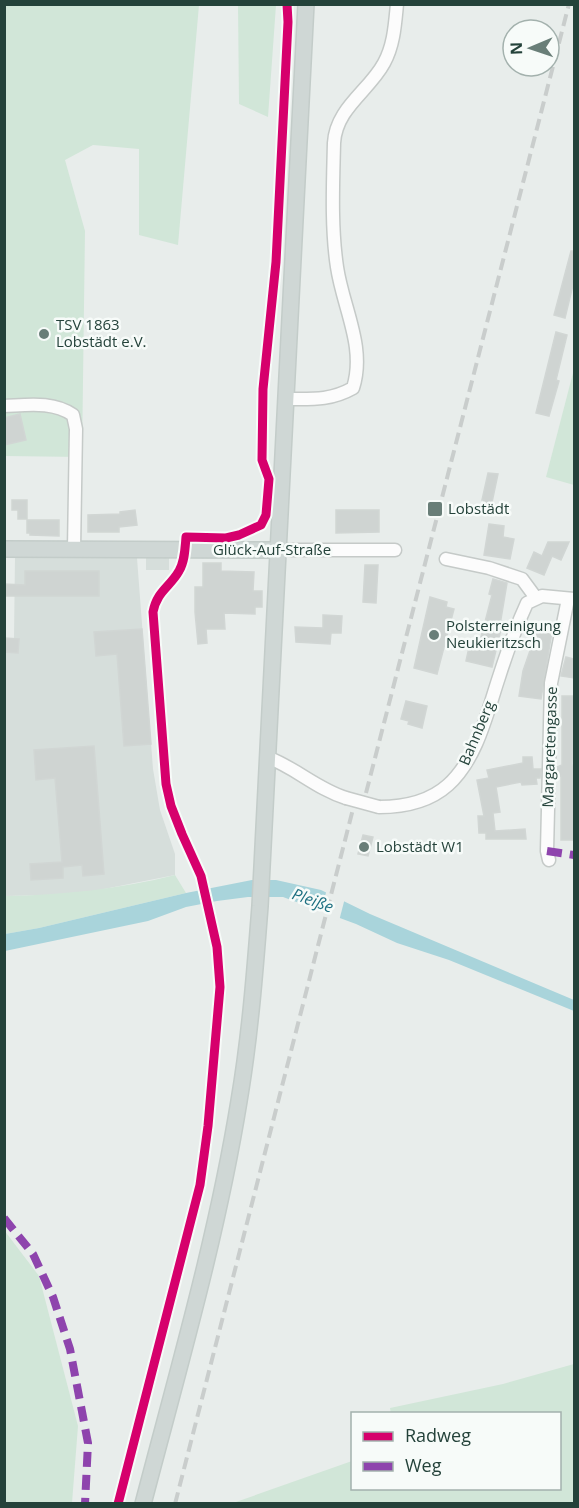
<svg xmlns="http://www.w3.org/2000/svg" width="579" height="1508" viewBox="0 0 579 1508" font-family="'Open Sans',sans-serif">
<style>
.built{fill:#d6dedb}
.green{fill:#d1e6d8}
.water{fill:#a9d4db}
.pier{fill:#e8edeb}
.building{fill:#cfd4d2;stroke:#d1d6d4;stroke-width:1.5}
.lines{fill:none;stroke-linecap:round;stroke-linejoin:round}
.minor-casing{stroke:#c5cac8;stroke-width:15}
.major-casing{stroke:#c3ccc9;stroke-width:18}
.minor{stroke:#fcfcfc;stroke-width:12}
.major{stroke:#cfd7d5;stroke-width:15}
.rail{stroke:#c9cdcc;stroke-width:4;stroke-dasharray:12 6;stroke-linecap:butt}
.minor-bridge-casing{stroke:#c5cac8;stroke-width:15;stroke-linecap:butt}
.minor-bridge{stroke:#fcfcfc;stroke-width:12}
.quiet{stroke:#8e44ad;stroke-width:8;stroke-dasharray:15 8;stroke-linecap:butt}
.cycleway-casing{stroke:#f7fbf9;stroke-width:13}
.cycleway{stroke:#d6006c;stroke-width:9}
.poi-dot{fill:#697e78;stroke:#f7fbf9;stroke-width:2}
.labels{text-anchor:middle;stroke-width:5;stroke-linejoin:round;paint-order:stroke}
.poi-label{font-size:15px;fill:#24423a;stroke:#f7fbf9;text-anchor:start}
.street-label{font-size:15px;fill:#24423a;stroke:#f7fbf9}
.water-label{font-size:16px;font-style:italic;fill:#1c6f80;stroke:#f7fbf9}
</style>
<rect width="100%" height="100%" fill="#e8edeb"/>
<g class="built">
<path d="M15,557L137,558L153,769L160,810L175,854V875L94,891L49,895L5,896L4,638H14Z"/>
<rect x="146" y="557" width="23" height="13"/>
</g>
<g class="green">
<path d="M5,5H199L178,245L139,235V149L93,145L65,160L85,231L82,457L5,456Z"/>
<path d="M238,5H276L268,117L239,104Z"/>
<path d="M574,369V485L546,477Z"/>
<path d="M175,875L186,893L39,928L5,934V896C63,895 119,889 175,875Z"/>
<path d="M4,1230L39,1276L78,1426L72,1503H5Z"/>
<path d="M574,1364V1503H233L352,1461V1488H560V1414H391L390,1408L503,1384Z"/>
</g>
<path class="water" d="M252,880H276L321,890L370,914L574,1000V1011L449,960L397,943L356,924L283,897H248L217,901L186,907L148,921L5,951V934L39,928L186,893Z"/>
<path class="pier" d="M327,889L345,898L339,921L320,915Z"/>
<g class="building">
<path d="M571,251H574V281L565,318L554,315Z"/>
<path d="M556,332L567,335L556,380L559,381L549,416L536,413Z"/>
<path d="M20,414L26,440L4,445V418Z"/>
<path d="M488,473L498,474L491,507L483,505L484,500H482Z"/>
<path d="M12,500H27V519H18V510H12Z"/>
<path d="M135,510L137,525L119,527V532H88V515L120,514V512Z"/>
<path d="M336,510H379V532L336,533Z"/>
<path d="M27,520H59V536L30,535V533H27Z"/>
<path d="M489,524L504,526L503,537L514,539L510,559L484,555Z"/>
<path d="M548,542H569L561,560L552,556L544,575L527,568L534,552L542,556Z"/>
<path d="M203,563H221V571L254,572L253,591H262V607H255V614L224,613L225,629H206L207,643L198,644L195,612V587H203Z"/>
<path d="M365,565H378L376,603L363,602Z"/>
<path d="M25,571H99V596H4V584L25,585Z"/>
<path d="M493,579L507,583L500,625H502L492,667L466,661L470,643L479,645L492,595L489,594Z"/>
<path d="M430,597L447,602L446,607L454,609L437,674L414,668Z"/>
<path d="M323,615L342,616L341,633H331L330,644L296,642L295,627L323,628Z"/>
<path d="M540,622L553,625L541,699L519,696L523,671Z"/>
<path d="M142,629L151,744L124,746L117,654L96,656L94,632Z"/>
<path d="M4,638L19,639L18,653L4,652Z"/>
<path d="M566,657L574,659V678L561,676Z"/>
<path d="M562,696H574L572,765H574V840H561V776L557,777V767L562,765Z"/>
<path d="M406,701L427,706L422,728L408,724L409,721L401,719Z"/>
<path d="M94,746L104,874L83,876L82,865L63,867V878L31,880L30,864L62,862L55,778L36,780L34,750Z"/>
<path d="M523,757H532L533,769H541L540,778H536L537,784L522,785L521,782L496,787L500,812L493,813L495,831L525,829L526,839H486V833H479L478,816H484L477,780L489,778L487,770L523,763Z"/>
<path d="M363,835L373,837L368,856L358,854Z"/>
</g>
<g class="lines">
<defs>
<g id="minor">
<path d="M285,399C311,399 330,401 353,388C366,347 343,308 337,267C331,227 333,184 334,143C336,108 369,91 384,63C394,45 395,24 397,4"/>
<path d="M4,406C28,405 53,401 73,415L76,429L74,549"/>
<path d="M278,550H395"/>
<path d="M446,559L489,568L522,579L536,598"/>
<path d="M267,757C296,768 317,789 346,798"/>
<path d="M379,807C404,807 429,802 448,785C477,759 487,713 499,677C507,652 516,627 527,603L542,596L574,599"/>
<path d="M549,860L547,851L551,683L568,599"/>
</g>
<g id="major">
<path d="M4,549L278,550"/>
<path d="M143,1504C178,1370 217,1237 239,1101C250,1036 255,971 260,906L306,4"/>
</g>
</defs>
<use href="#minor" class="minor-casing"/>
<use href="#major" class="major-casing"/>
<use href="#minor" class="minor"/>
<use href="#major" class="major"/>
<g class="rail">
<path d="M366,793L569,4"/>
<path d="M175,1504L353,809"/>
</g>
<defs>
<path id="minor-bridge" d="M346,798L379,807"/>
</defs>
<use href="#minor-bridge" class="minor-bridge-casing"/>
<use href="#minor-bridge" class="minor-bridge"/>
<g class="quiet">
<path d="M547,851L574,855"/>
<path d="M4,1218L33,1254L53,1297L70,1349L88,1443L85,1504"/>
</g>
<defs>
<path id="cycleway" d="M118,1504L200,1185L208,1126L220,987L217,947L201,876L182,834L171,806L166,784L153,612C157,591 170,587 179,571C185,561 185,548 186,537L226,538L239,535L261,525L266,515L269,479L262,460L263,389L276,262L288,22L287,4"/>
</defs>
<use href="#cycleway" class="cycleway-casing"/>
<use href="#cycleway" class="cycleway"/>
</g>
<g class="poi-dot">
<circle cx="44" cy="334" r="6"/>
<rect x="427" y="501" width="16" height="16" rx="3"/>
<circle cx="434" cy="635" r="6"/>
<circle cx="364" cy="847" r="6"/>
</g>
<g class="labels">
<g class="poi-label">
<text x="56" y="330">TSV 1863<tspan x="56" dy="17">Lobstädt e.V.</tspan></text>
<text x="448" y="514">Lobstädt</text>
<text x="446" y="631">Polsterreinigung<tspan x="446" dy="17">Neukieritzsch</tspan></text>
<text x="376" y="852">Lobstädt W1</text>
</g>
<g class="street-label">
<text x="272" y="555">Glück-Auf-Straße</text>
<text transform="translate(477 733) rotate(-67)" y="5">Bahnberg</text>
<text transform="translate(550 747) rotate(-88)" y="5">Margaretengasse</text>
</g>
<g class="water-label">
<text transform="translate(313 900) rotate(20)" y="6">Pleiße</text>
</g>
</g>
<rect width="579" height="1508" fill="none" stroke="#24423a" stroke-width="12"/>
<rect x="351" y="1412" width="210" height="78" fill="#f7fbf9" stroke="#a3b1ad" stroke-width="1.5"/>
<rect x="363" y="1432" width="30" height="9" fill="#d6006c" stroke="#a3b1ad" stroke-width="1.5"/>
<text x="405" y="1442" font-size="18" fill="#24423a">Radweg</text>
<rect x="363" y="1462" width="30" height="9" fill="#8e44ad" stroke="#a3b1ad" stroke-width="1.5"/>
<text x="405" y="1472" font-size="18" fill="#24423a">Weg</text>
<g transform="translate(531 48) rotate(268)"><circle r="28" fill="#f7fbf9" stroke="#a3b1ad" stroke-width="1.5"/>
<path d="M0-4.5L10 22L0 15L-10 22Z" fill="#697e78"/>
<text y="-9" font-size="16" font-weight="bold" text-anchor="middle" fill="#24423a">N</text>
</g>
</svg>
